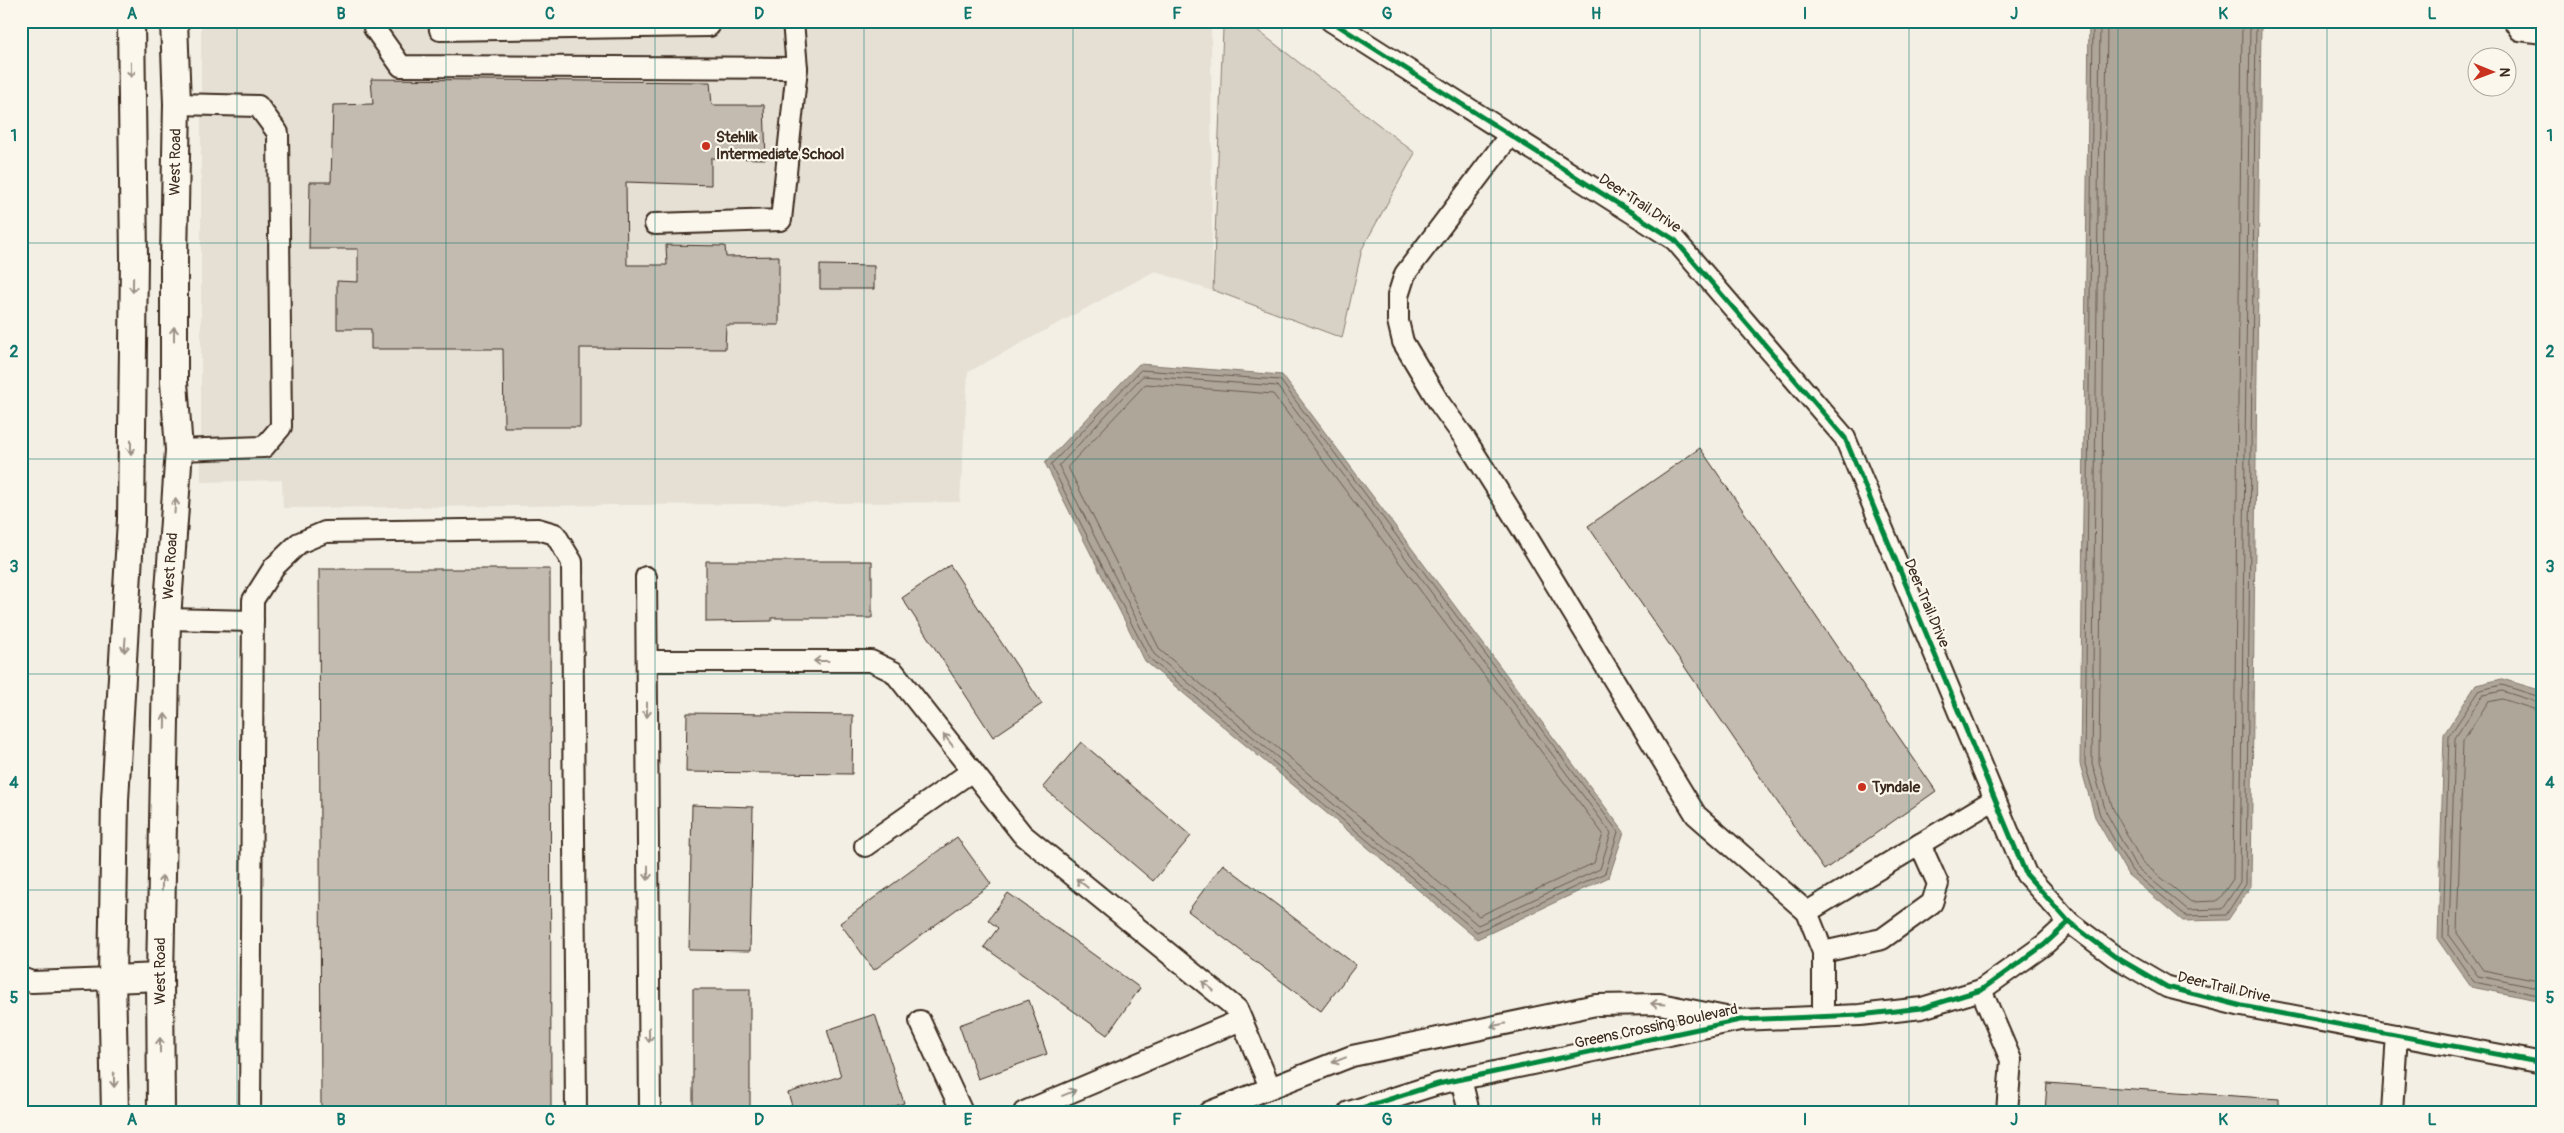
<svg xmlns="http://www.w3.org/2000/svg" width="2564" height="1133" viewBox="0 0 2564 1133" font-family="Pangolin,sans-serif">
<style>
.built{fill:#e5dfd4}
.green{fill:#d8d1c6;stroke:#8a7e72}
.water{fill:#afa69a;stroke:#817468}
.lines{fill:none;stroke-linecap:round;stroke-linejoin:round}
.shore{stroke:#695c50;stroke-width:1}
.building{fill:#c3bbb0;stroke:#3b2a1e}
.minor-casing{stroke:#3b2a1e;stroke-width:24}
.major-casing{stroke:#3b2a1e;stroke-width:30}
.minor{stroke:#fbf7ec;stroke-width:20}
.major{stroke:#fbf7ec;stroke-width:26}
.cycleway-casing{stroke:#fbf7ec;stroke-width:8}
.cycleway{stroke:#00873e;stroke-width:5}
.oneway{stroke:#9b9085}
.grid{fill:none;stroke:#0f766e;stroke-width:1;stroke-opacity:0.55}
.poi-dot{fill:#c8321e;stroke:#fbf7ec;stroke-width:2}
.labels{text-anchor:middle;stroke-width:4.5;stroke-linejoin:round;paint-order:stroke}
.poi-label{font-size:15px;font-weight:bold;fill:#3b2a1e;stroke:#fbf7ec;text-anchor:start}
.street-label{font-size:15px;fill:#3b2a1e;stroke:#fbf7ec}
.neatline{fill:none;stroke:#0f766e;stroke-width:2}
.grid-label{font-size:16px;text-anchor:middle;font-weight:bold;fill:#0f766e}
</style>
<rect width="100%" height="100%" fill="#f3efe4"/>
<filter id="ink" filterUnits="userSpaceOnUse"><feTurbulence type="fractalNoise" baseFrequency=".02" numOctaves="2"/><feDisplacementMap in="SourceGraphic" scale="10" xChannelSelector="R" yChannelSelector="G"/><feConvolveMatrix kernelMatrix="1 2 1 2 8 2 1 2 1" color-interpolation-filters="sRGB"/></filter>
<g filter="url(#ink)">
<path class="built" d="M201,21H1211L1212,291L1155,271L968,372L960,502L283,508L282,480L201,482Z"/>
<path class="green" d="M1252,26L1415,153L1362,249L1342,338L1213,290L1223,28Z"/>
<g class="water">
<path d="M2089,21H2261L2251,886L2228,920L2183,921L2128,875L2095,817L2080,764Z"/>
<path d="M1139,364L1282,375L1624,832L1609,877L1477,939L1145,661L1045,463Z"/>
<path d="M2502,679L2536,689L2543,694V1001L2471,987L2438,940L2444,734L2476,685Z"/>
</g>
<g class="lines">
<g class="shore">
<path d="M2093,21L2085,764L2100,815L2132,871L2186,916L2226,915L2246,884L2256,21"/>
<path d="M2100,21L2092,763L2106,812L2136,867L2188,910L2222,909L2240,882L2250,21"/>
<path d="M2107,21L2099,762L2113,809L2142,862L2191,902L2218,901L2233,879L2242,21"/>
<path d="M1141,370L1280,380L1618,832L1605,873L1477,932L1149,658L1051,465Z"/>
<path d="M1143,376L1277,386L1611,833L1600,869L1478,925L1154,654L1059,466Z"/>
<path d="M1146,384L1273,394L1603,834L1594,863L1479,916L1160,650L1068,467Z"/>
<path d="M2543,698L2502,685L2480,690L2449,736L2443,938L2474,982L2543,996"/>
<path d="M2543,704L2502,691L2483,695L2455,738L2449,936L2478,976L2543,989"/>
<path d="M2543,712L2502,699L2488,702L2463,741L2457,933L2483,970L2543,982"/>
</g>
</g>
<g class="building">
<path d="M371,79L710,82L712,105H764L766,159L711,158V185L626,182L627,265H667L666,245L725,246L726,257L779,256V325H726L725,349L580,348V427H504L503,349H371V329H337V281L358,282V249H309L310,182H331L333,105L373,104Z"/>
<path d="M820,265L874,266V289H820Z"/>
<path d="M1700,448L1936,791L1824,870L1588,526Z"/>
<path d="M706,561H872V618H772V621L706,622Z"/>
<path d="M950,565L1042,704L993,737L902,598Z"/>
<path d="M319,569H550L551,1112H321Z"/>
<path d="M687,713L853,715L852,774L686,772Z"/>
<path d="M1081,742L1191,836L1153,881L1043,787Z"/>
<path d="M692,805L753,807L750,951L689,950Z"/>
<path d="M957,837L991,884L874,970L840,923Z"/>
<path d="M1223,864L1356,965L1321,1011L1188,911Z"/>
<path d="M1008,893L1140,988L1107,1035L984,947L998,928L988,920Z"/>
<rect x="693" y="989" width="57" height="123"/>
<path d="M1029,1000L1047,1054L978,1079L959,1025Z"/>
<path d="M875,1014L904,1103L877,1112H794L788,1093L841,1076L827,1030Z"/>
<path d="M2047,1083L2279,1099V1112H2045Z"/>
</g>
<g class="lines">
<defs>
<g id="minor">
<path d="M375,21L374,28L401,66L797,68"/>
<path d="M439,21L440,30L709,26V21"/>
<path d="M1331,21L1675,240L1845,438L2026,874L2069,922L2114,956L2167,987L2242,1006L2543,1063"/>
<path d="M2514,21L2520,30L2543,33"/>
<path d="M177,104L258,106L278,133L281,427L264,447L179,450"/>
<path d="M1510,135L1405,274L1398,296V321L1403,342L1440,404L1464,437L1524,532L1696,815L1807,912L1823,952V1015"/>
<path d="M655,224L781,220L797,68L793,21"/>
<path d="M646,577L650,1112"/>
<path d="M167,619L253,621"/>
<path d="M647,661H871L894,672L1022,834L1237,1009L1270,1087"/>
<path d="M865,846L972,771"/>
<path d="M1807,912L1995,799"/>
<path d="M1823,952L1882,939L1932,903L1938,884L1920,844"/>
<path d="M21,978L32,982L112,979"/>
<path d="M1981,990L2011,1060L2007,1112"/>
<path d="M920,1021L962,1112"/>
<path d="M1461,1079L1469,1112"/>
<path d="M250,1112L253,600L274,567L299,543L325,532L538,529L555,534L572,562L576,1112"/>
<path d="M1024,1112L1241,1020"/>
<path d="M1209,1112L1352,1056L1596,1005L1660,1004L1731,1018"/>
<path d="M1349,1112L1438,1084L1740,1020L1860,1015L1922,1008L1981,990L2044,945L2069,922"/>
<path d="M2392,1112L2397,1035"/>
</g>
<g id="major">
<path d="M112,979L160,977"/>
<path d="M115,1112L112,979L115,800L131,519L134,258L131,21"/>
<path d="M161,1112L160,977L167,619L179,450L174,382V258L177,104L174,21"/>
</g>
</defs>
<use href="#minor" class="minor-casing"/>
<use href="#major" class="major-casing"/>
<use href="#minor" class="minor"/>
<use href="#major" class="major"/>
<defs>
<g id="cycleway">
<path d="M1331,21L1675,240L1845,438L2026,874L2069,922L2114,956L2167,987L2242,1006L2543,1063"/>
<path d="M1349,1112L1438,1084L1740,1020L1860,1015L1922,1008L1981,990L2044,945L2069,922"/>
</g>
</defs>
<use href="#cycleway" class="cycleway-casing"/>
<use href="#cycleway" class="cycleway"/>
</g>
<defs><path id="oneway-shaft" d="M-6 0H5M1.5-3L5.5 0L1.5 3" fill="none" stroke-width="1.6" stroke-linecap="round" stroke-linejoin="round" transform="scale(1.25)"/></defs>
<g class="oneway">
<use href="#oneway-shaft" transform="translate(131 70) rotate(89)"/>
<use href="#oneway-shaft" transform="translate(133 285) rotate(91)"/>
<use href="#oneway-shaft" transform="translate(174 334) rotate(-90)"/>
<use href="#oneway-shaft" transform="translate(131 447) rotate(90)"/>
<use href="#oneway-shaft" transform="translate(175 506) rotate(-86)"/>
<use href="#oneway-shaft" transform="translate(125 645) rotate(94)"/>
<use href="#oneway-shaft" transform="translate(821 661) rotate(180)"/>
<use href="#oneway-shaft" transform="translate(647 710) rotate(90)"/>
<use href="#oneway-shaft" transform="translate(165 721) rotate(-89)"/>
<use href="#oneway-shaft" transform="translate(948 740) rotate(-128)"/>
<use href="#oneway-shaft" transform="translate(648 873) rotate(90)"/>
<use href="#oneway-shaft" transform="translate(162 883) rotate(-89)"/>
<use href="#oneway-shaft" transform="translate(1082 883) rotate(-141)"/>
<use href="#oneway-shaft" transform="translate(1208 986) rotate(-141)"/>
<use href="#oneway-shaft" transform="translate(1658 1004) rotate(-176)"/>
<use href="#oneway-shaft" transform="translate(1498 1025) rotate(168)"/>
<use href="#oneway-shaft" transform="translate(649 1035) rotate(90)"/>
<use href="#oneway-shaft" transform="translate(160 1045) rotate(-90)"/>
<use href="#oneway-shaft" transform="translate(1339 1060) rotate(159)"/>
<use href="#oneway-shaft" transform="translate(114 1080) rotate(89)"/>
<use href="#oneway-shaft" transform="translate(1069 1093) rotate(-23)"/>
</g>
</g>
<path class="grid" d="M237,21V1112M446,21V1112M655,21V1112M864,21V1112M1073,21V1112M1282,21V1112M1491,21V1112M1700,21V1112M1909,21V1112M2118,21V1112M2327,21V1112M21,243H2543M21,459H2543M21,674H2543M21,890H2543"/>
<g class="poi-dot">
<circle cx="706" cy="146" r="5"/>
<circle cx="1862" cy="787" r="5"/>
</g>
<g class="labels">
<g class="poi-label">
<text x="716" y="142">Stehlik<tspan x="716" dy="17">Intermediate School</tspan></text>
<text x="1872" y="792">Tyndale</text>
</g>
<g class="street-label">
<text transform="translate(175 162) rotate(-89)" y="5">West Road</text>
<text transform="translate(1640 203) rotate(33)" y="5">Deer Trail Drive</text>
<text transform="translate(170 566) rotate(-86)" y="5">West Road</text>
<text transform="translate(1927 603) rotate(67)" y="5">Deer Trail Drive</text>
<text transform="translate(160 971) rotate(-90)" y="5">West Road</text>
<text transform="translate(2224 987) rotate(13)" y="5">Deer Trail Drive</text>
<text transform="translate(1656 1026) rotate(-12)" y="5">Greens Crossing Boulevard</text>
</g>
</g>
<rect width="2564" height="1133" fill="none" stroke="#fbf7ec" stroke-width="55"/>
<g transform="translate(2492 72) rotate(91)"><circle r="24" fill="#fbf7ec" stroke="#aea59a"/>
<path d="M0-4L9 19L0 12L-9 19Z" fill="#c8321e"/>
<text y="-8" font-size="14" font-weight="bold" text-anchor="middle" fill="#3b2a1e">N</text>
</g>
<rect x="28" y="28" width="2508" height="1078" class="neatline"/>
<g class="grid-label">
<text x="132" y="19">A</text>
<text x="341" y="19">B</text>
<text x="550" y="19">C</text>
<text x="759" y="19">D</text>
<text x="968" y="19">E</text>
<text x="1177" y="19">F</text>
<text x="1387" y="19">G</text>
<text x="1596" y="19">H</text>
<text x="1805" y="19">I</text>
<text x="2014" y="19">J</text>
<text x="2223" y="19">K</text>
<text x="2432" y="19">L</text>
<text x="14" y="141">1</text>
<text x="2550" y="141">1</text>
<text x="14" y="357">2</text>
<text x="2550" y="357">2</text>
<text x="14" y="572">3</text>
<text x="2550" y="572">3</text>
<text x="14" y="788">4</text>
<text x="2550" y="788">4</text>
<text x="14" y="1003">5</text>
<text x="2550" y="1003">5</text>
<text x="132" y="1125">A</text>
<text x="341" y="1125">B</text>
<text x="550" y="1125">C</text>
<text x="759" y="1125">D</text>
<text x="968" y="1125">E</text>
<text x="1177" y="1125">F</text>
<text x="1387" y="1125">G</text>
<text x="1596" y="1125">H</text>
<text x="1805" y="1125">I</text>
<text x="2014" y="1125">J</text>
<text x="2223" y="1125">K</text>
<text x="2432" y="1125">L</text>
</g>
</svg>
